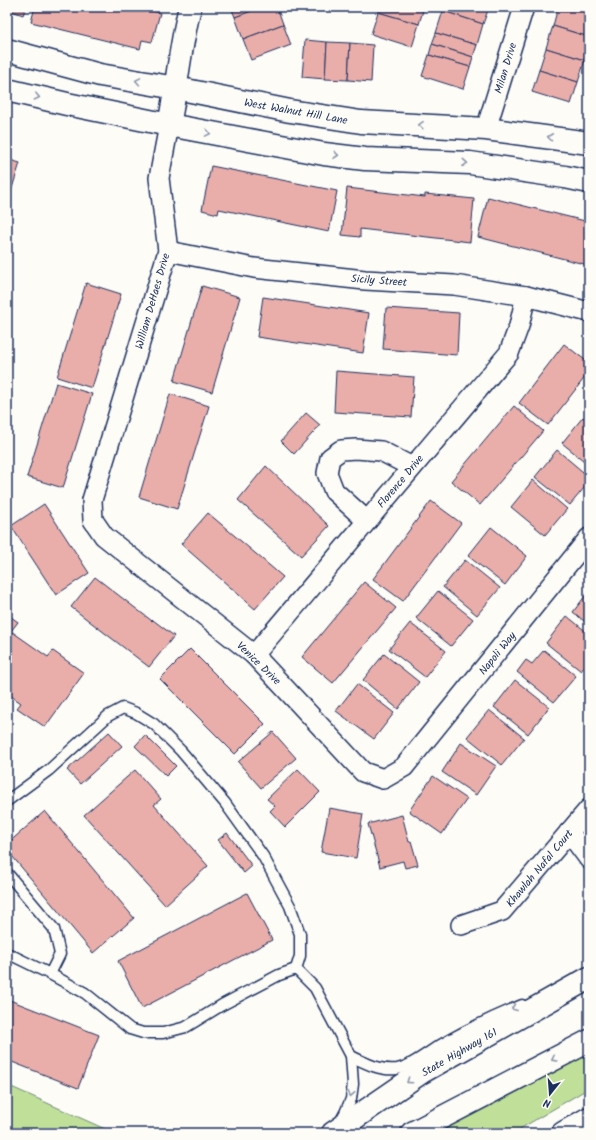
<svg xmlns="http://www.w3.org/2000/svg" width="596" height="1140" viewBox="0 0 596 1140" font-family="Kalam,sans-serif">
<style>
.green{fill:#c0e099;stroke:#6e887c}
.building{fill:#eaaeaa;stroke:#1b2f5e}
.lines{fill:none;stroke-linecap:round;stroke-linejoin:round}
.service-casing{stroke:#1b2f5e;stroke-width:13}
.minor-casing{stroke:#1b2f5e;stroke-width:22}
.tertiary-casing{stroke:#1b2f5e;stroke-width:25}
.secondary-casing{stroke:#1b2f5e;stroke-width:25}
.motorway-casing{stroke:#1b2f5e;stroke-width:25}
.service{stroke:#fdfcf7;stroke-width:10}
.minor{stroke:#fdfcf7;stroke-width:19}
.tertiary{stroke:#fdfcf7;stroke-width:22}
.secondary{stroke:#fdfcf7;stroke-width:22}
.motorway{stroke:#fdfcf7;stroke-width:22}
.oneway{stroke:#8c96aa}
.labels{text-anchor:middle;stroke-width:3;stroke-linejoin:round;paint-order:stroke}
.street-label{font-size:11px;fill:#1b2f5e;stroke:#fdfcf7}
</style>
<rect width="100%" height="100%" fill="#fdfcf7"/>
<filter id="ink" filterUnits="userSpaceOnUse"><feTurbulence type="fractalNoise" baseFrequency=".025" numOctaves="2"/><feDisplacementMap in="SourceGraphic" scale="8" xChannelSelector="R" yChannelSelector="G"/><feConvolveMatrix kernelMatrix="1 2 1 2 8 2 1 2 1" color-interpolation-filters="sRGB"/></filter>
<g filter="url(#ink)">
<g class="green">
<path d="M589,1053V1088L513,1133H433Z"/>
<path d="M7,1085L114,1133H7Z"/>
</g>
<g class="building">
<path d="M7,7H26L23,15L12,11L10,18L7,17Z"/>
<path d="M35,7H87L92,8V7H135L160,13L152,42L142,40L140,49L31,22Z"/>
<path d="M231,7H263L235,17Z"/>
<path d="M263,7H277L283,24L243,39L235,17Z"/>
<path d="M380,7H424L419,24L378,12Z"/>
<path d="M444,7H489L483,24L443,11Z"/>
<path d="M558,7H570L589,13V37L553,26Z"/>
<path d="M570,7H589V13Z"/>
<path d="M443,11L483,24L477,45L436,33Z"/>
<path d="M378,12L419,24L412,47L371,34Z"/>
<path d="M283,24L291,45L251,60L243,39Z"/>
<path d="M553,26L589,37V46L585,60L546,48Z"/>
<path d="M436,33L477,45L473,57L432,44Z"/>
<path d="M305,40L327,42L325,79L302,77Z"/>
<path d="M327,42L350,43L348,80L325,79Z"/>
<path d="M350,43L373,45L371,82L348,80Z"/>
<path d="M432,44L473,57L470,67L429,55Z"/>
<path d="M546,48L585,60L578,82L539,70Z"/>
<path d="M429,55L470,67L463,89L422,76Z"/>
<path d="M539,70L578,82L571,104L532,92Z"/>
<path d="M7,159L20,163L7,204Z"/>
<path d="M211,166L337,191L329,232L219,209L218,214L202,210Z"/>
<path d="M347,188L425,197V194L474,199L470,242L360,229V237L342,235Z"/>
<path d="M488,197L589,222V273L587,272L588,265L478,237Z"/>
<path d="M86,283L121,294L92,388L57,377Z"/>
<path d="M202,286L240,297L212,392L174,381Z"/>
<path d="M263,297L369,313L363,353L257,337Z"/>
<path d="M386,308L459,313L457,355L383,349Z"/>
<path d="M564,344L589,363V372L548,425L519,403Z"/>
<path d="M336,371L414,377L411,417L334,412Z"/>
<path d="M56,383L92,394L63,488L27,477Z"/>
<path d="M170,394L209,406L177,509L139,497Z"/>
<path d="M514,406L543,431L480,505L451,481Z"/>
<path d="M306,413L320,425L294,454L281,441Z"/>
<path d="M583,417L589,422V465L562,443Z"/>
<path d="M557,450L589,477V482L570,505L535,477Z"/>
<path d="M266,466L329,526L301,556L238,500Z"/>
<path d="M533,480L567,509L545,535L511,507Z"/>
<path d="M431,501L461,523L403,601L373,579Z"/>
<path d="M44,504L89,573L56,595L11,526Z"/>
<path d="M208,513L283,577L255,609L181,544Z"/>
<path d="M491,527L527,556L505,585L468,556Z"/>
<path d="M465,560L500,588L477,615L443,587Z"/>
<path d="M95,577L152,621L153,620L174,636L149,667L71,607Z"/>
<path d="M364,582L396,608L333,683L302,657Z"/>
<path d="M438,591L473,619L451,646L416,618Z"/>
<path d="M589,591V625L573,612Z"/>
<path d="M7,614L18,622L11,631L48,657L53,651L84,673L45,727L17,708L21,703L7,693Z"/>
<path d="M567,616L589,634V661L581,671L546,643Z"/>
<path d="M410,623L446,651L425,677L389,649Z"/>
<path d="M190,649L265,724L235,754L160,679Z"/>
<path d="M544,650L576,676L554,702L517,672L526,660L532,664Z"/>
<path d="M384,654L419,682L398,709L363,680Z"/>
<path d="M515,680L549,707L528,734L494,707Z"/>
<path d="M357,684L394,713L374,739L336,711Z"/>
<path d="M489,710L524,738L502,765L467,737Z"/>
<path d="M109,732L122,746L80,784L67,770Z"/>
<path d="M273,732L296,758L261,788L238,762Z"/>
<path d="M145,735L176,766L166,776L135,746Z"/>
<path d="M461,743L496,766L476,795L442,772Z"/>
<path d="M298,769L320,792L285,827L270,811L275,806L267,799Z"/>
<path d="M135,770L161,799L154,805L208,866L165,905L84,815Z"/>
<path d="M433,776L467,799L442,834L409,811Z"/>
<path d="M329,808L363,814L356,858L321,852Z"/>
<path d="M45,811L134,918L93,953L7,850V844Z"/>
<path d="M402,815L409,842L411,841L418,865L405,868L403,861L380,867L368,824Z"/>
<path d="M227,833L252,866L244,873L218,840Z"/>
<path d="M247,893L272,940L142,1008L118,961Z"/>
<path d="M7,999L99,1035L78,1088L7,1060Z"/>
</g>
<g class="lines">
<defs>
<g id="service">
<path d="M7,801L49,770L108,716L123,708L136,713L154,724L181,751L225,803L263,856L290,906L300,934V956L296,969"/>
<path d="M7,873L54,929L60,954L50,974"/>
<path d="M7,953L50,974L85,993L130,1029L143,1033H163L186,1027L222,1005L279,975L296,969"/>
<path d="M296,969L315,988L351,1056L353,1084L351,1099L345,1113L340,1122"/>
<path d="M351,1056C365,1063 380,1071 397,1069C410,1067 426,1054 437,1047C464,1031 493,1017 522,1005"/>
</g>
<g id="minor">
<path d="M169,125L159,178L168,251L92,500L93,520L104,536L254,655L363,772L383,779L404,767L589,538"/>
<path d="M486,129L524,7"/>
<path d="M168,251L254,268L365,280L454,285L526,296L589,312"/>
<path d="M367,521L334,491L327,473L330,458L341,450L356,449L381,451L412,467"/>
<path d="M254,655L509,353L519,326L526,296"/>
<path d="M569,832L589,859"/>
<path d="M461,925L502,911L589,809"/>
</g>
<path id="tertiary" d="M169,125C177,86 180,46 190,7"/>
<g id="secondary">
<path d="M7,50L100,75L176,88L290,111L361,122L486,129L589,143"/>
<path d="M7,90L67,104L169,125L324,154L365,159L470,163L565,177L589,182"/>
<path d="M333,1133L422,1072L589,978"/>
</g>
<g id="motorway">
<path d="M412,1133L589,1041"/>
<path d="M563,1133L589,1118"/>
</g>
</defs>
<use href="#service" class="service-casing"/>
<use href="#minor" class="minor-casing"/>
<use href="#tertiary" class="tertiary-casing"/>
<use href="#secondary" class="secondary-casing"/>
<use href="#motorway" class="motorway-casing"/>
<use href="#service" class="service"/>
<use href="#minor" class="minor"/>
<use href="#tertiary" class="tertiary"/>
<use href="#secondary" class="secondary"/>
<use href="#motorway" class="motorway"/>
</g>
<defs><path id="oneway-chevron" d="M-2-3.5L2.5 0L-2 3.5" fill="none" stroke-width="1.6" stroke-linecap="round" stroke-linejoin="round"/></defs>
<g class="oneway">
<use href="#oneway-chevron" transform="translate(138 81) rotate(-170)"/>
<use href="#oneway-chevron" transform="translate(37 97) rotate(13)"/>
<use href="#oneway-chevron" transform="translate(421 125) rotate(-177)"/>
<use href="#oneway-chevron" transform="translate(208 133) rotate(10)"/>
<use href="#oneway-chevron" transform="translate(550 137) rotate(-173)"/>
<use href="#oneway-chevron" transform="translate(336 155) rotate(6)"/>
<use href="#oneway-chevron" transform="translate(465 163) rotate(4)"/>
<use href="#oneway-chevron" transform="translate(514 1008) rotate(158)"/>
<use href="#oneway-chevron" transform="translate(554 1059) rotate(153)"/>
<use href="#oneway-chevron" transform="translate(409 1081) rotate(146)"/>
<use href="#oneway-chevron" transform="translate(351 1094) rotate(101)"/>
</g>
</g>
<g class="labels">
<g class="street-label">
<text transform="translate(505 68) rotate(-73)" y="4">Milan Drive</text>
<text transform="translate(296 111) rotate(10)" y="4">West Walnut Hill Lane</text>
<text transform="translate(379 280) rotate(4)" y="4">Sicily Street</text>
<text transform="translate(152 301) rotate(-74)" y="4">William DeHaes Drive</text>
<text transform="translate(400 481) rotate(-50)" y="4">Florence Drive</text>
<text transform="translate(497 653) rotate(-51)" y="4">Napoli Way</text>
<text transform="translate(259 663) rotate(44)" y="4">Venice Drive</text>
<text transform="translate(539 868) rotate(-50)" y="4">Khawlah Nafal Court</text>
<text transform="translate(459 1052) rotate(-30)" y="4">State Highway 161</text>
</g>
</g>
<rect width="596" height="1140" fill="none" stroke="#fdfcf7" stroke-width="24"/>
<rect x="12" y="12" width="572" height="1116" fill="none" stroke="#1b2f5e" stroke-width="1.5" filter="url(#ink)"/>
<g transform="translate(550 1094) rotate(197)" stroke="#fdfcf7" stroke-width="3" paint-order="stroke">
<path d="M0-3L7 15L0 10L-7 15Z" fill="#1b2f5e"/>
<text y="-6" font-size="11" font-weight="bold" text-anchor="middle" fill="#1b2f5e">N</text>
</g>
</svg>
